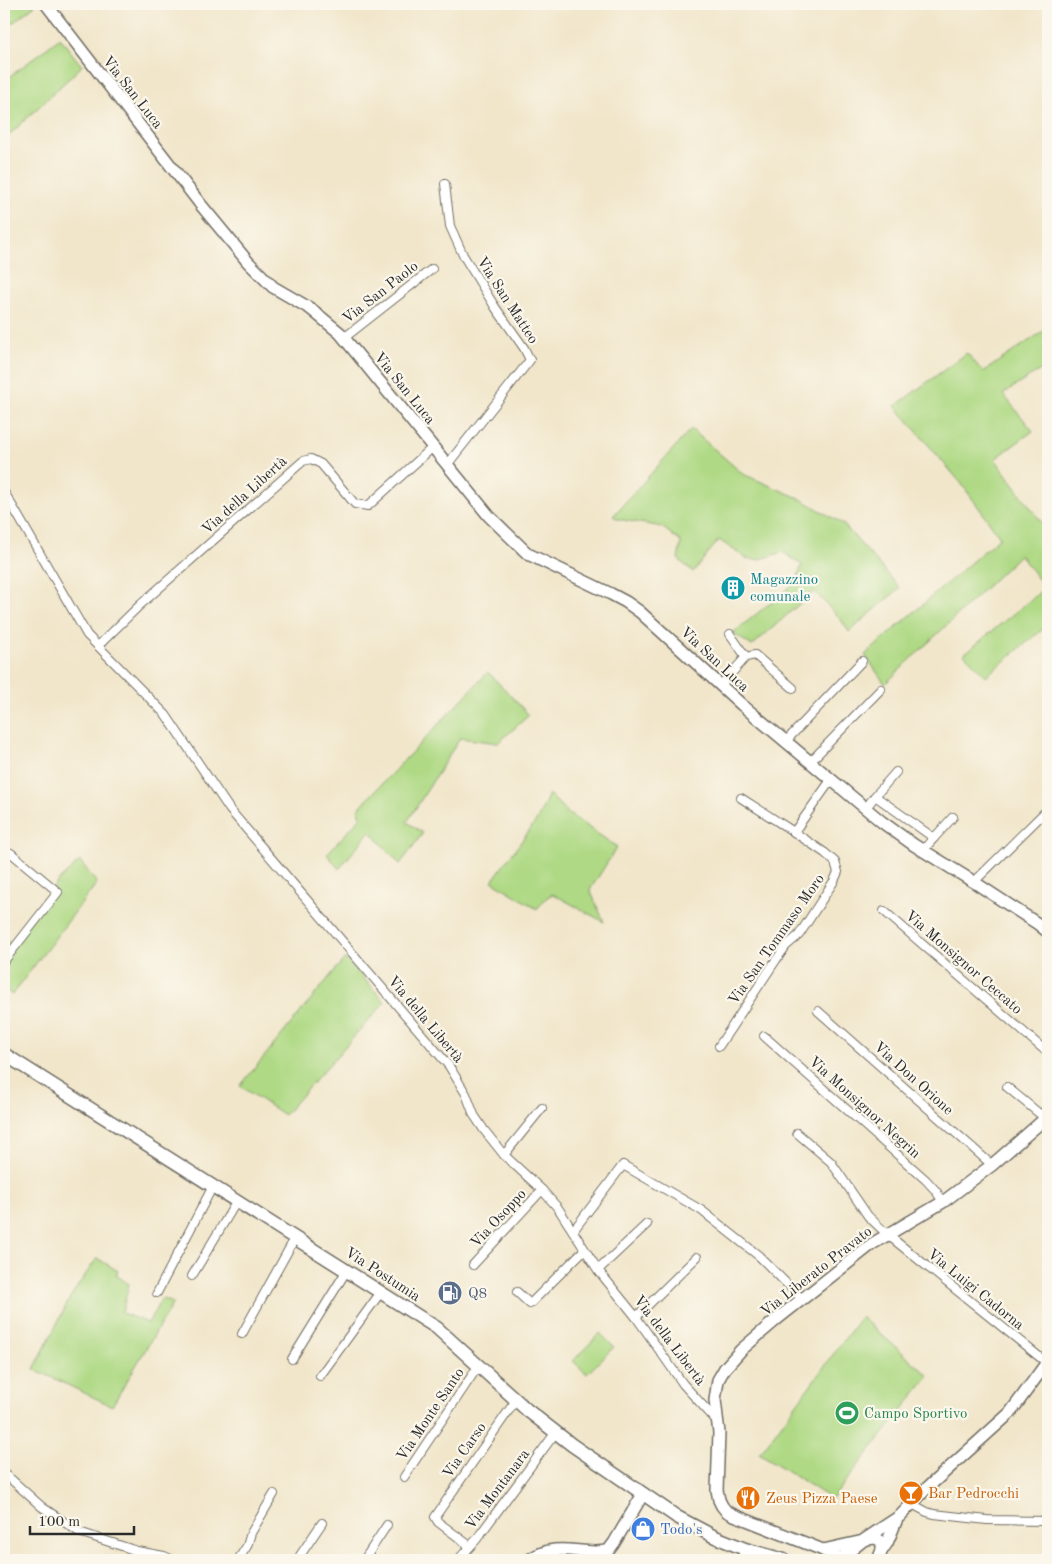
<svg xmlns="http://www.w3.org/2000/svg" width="1052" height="1564" viewBox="0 0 1052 1564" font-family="'Old Standard TT',serif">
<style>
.green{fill:#afd984;stroke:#6d8258}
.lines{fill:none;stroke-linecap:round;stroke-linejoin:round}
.street-casing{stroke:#706c63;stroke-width:10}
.secondary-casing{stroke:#706c63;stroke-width:14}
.primary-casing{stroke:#706c63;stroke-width:15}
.street{stroke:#fff;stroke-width:8}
.secondary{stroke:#fff;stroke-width:11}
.primary{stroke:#fff;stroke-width:12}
.labels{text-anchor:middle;stroke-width:4.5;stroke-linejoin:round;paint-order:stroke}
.street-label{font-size:15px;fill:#2b2b2b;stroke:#fbf7ec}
.culture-label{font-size:15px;fill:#0d838f;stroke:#fbf7ec;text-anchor:start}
.service-label{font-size:15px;fill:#4e5e75;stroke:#fbf7ec;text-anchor:start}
.leisure-label{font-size:15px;fill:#27864d;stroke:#fbf7ec;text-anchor:start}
.food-label{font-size:15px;fill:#c56008;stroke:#fbf7ec;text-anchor:start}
.shop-label{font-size:15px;fill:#366cbe;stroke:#fbf7ec;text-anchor:start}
</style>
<rect width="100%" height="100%" fill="#fbf7ec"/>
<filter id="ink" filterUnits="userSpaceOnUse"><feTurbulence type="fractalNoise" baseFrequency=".02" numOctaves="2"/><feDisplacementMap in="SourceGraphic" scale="10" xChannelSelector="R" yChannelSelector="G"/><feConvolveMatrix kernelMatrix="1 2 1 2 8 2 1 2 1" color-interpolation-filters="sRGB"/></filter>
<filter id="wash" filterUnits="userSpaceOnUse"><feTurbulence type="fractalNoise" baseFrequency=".0096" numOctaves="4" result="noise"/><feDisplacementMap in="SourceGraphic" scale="20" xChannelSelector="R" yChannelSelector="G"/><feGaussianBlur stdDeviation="1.12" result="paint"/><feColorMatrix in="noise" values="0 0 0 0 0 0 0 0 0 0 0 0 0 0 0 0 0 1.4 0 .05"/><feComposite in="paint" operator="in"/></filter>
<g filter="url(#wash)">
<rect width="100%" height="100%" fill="#f1e6ca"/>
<g class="green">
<path d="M4,4H34L35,5L4,30Z"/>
<path d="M60,38L82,66L4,140V81Z"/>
<path d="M1048,328V365L1003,394L1033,431L995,459L1048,531V625L986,676L964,654L1045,588L1020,555L885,684L865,655L1000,537L961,483L895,406L967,353L983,372Z"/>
<path d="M691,429L743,474L801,499L843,524L900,588L849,632L842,621L814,591L752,646L733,633L796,582L802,565L783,552L758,560L747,559L719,540L693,572L678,559L681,542L662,527L618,519L613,516Z"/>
<path d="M488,672L529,715L498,743L460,738L407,822L423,833L400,864L370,831L339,869L327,854L361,817L358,809Z"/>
<path d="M549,794L569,814L617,847L590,890L604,922L553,894L547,897L537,909L492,881L537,820Z"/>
<path d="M80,861L97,883L12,995L4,988V937L12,944L59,880Z"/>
<path d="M345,958L385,1002L284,1115L240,1086Z"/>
<path d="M97,1258L118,1271L116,1275L129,1284L122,1313L148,1323L162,1298L173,1303L112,1406L34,1369L71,1296Z"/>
<path d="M861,1317L929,1376L832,1499L759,1453H760Z"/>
<path d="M600,1333L614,1347L587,1374L573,1361Z"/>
</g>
</g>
<g filter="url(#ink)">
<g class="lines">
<defs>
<g id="street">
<path d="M445,184L450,226L463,255L495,307L524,348L530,360L447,465"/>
<path d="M344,338L432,269"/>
<path d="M4,492L13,507L87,635L166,715L230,810L449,1066L466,1094L474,1115L484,1130L504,1155L542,1190L558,1208L598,1270L636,1317L683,1384L716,1420"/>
<path d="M730,634L746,657"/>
<path d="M98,646L140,605L303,461L311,459L321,464L355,504L368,506L433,447"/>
<path d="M721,685L746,657L755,655L793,688"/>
<path d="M786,741L862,661"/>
<path d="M810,762L881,689"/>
<path d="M875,796L896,772"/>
<path d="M741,798L794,832"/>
<path d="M866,808L875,796L934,838L923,850"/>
<path d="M934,838L953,817"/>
<path d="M974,882L1048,809"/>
<path d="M884,911L1048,1053"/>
<path d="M4,961L58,892L11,853"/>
<path d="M818,1011L992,1165"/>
<path d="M764,1036L926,1180L936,1191L943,1202"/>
<path d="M719,1046L776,960L786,946L799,935L834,881L838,872L835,862L825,853L794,832L831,780"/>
<path d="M1007,1087L1041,1115L1048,1108"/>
<path d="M797,1133L831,1162L868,1216L888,1235L1047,1363"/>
<path d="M504,1155L542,1108"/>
<path d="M573,1231L623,1165L701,1210L759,1256L802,1299"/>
<path d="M473,1265L542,1190"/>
<path d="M598,1270L647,1224"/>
<path d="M192,1276L237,1201"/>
<path d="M517,1292L530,1304L584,1250"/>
<path d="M157,1293L213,1186"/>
<path d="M636,1317L697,1257"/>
<path d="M242,1334L295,1238"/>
<path d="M292,1359L347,1270"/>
<path d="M320,1376L381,1292"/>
<path d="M4,1473L42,1507L79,1532L137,1551L164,1556L173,1560"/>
<path d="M404,1477L479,1365"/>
<path d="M912,1504L927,1512L934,1514L987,1520L1048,1521"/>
<path d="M470,1546L438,1522L435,1517L516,1400"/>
<path d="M238,1560L247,1546L251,1533L274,1494"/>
<path d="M297,1560L322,1523"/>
<path d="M364,1560L387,1525"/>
<path d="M458,1560L476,1540L556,1432"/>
<path d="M741,1560L745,1549"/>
</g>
<g id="secondary">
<path d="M46,4L201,205L248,262L273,287L311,309L340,333L489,516L528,554L611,594L626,602L640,612L742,705L882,822L914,845L974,882L1038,924L1048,932"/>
<path d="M866,1539L876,1538L882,1542V1550L878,1560"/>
<path d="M823,1550L859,1542"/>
<path d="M882,1550L887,1543L897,1519"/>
<path d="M529,1560C559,1540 578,1556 608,1551L614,1543L643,1494"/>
<path d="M839,1560L861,1542L900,1516L927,1488L1010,1413L1048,1361"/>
<path d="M842,1560L823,1550L734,1515L726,1511L722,1506L719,1500L717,1490L719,1433L715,1400L718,1380L725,1368L741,1350L777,1319L872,1244L943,1202L992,1165L1048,1116"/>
</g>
<path id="primary" d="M4,1054L437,1328L527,1410L572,1445L677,1517L713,1536L745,1549L784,1560"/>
</defs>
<use href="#street" class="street-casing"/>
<use href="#secondary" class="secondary-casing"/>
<use href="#primary" class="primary-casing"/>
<use href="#street" class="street"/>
<use href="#secondary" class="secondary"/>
<use href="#primary" class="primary"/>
</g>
</g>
<defs>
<symbol id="building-disc" viewBox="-11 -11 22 22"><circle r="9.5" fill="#0f9aa8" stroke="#fbf7ec"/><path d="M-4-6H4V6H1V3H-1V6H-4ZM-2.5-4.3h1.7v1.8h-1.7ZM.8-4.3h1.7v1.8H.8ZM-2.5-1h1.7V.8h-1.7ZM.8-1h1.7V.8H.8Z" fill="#fff"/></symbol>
<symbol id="fuel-disc" viewBox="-11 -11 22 22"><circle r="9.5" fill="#5c6f8a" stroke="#fbf7ec"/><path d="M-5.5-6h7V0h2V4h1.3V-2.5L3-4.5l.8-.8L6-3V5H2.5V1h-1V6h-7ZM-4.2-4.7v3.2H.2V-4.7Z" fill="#fff"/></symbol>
<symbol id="stadium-disc" viewBox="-11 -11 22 22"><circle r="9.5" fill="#2e9e5b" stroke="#fbf7ec"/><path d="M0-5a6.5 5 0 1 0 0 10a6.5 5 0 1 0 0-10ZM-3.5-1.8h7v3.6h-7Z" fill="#fff"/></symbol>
<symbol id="bar-disc" viewBox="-11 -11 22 22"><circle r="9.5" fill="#e8710a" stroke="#fbf7ec"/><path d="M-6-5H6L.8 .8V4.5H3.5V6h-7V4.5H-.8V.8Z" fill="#fff"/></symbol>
<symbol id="restaurant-disc" viewBox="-11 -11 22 22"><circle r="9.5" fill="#e8710a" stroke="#fbf7ec"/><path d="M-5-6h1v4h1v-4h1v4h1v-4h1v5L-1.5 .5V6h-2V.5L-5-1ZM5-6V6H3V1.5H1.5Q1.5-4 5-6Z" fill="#fff"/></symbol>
<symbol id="shop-disc" viewBox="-11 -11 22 22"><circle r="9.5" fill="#3f7fe0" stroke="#fbf7ec"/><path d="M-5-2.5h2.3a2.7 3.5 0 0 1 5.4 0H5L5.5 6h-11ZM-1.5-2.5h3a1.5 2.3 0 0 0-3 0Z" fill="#fff"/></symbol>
</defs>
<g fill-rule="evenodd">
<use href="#building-disc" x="719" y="574" width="28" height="28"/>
<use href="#fuel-disc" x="436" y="1279" width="28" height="28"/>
<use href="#stadium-disc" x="833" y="1399" width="28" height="28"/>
<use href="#bar-disc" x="897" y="1479" width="28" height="28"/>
<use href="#restaurant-disc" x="734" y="1484" width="28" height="28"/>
<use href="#shop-disc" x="629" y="1515" width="28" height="28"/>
</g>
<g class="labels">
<g class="street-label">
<text transform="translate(133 92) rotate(52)" y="5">Via San Luca</text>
<text transform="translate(380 292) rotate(-38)" y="5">Via San Paolo</text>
<text transform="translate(508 300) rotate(57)" y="5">Via San Matteo</text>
<text transform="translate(405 388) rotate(51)" y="5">Via San Luca</text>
<text transform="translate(244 495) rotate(-42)" y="5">Via della Libertà</text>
<text transform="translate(715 659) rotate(43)" y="5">Via San Luca</text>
<text transform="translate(776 939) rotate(-55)" y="5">Via San Tommaso Moro</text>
<text transform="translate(964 962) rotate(41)" y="5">Via Monsignor Ceccato</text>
<text transform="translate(426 1019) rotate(50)" y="5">Via della Libertà</text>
<text transform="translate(914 1078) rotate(42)" y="5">Via Don Orione</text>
<text transform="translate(865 1107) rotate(42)" y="5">Via Monsignor Negrin</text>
<text transform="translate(498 1218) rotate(-47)" y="5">Via Osoppo</text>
<text transform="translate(816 1271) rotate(-38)" y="5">Via Liberato Pravato</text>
<text transform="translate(383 1274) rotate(33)" y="5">Via Postumia</text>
<text transform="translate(976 1289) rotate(39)" y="5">Via Luigi Cadorna</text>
<text transform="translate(670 1340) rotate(53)" y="5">Via della Libertà</text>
<text transform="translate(430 1414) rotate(-56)" y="5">Via Monte Santo</text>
<text transform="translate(464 1450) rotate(-55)" y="5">Via Carso</text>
<text transform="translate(497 1489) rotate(-53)" y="5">Via Montanara</text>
</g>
<g class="culture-label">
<text x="750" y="584">Magazzino<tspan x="750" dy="17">comunale</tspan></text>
</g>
<g class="service-label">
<text x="468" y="1298">Q8</text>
</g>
<g class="leisure-label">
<text x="864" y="1418">Campo Sportivo</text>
</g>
<g class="food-label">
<text x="928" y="1498">Bar Pedrocchi</text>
<text x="766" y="1503">Zeus Pizza Paese</text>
</g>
<g class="shop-label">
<text x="660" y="1534">Todo's</text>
</g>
</g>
<rect width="1052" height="1564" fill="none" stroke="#fbf7ec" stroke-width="20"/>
<path d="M30 1526v8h104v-8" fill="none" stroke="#2b2b2b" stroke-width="2.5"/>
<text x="38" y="1526" font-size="15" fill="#2b2b2b" stroke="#fbf7ec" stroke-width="4" paint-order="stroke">100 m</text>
</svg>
